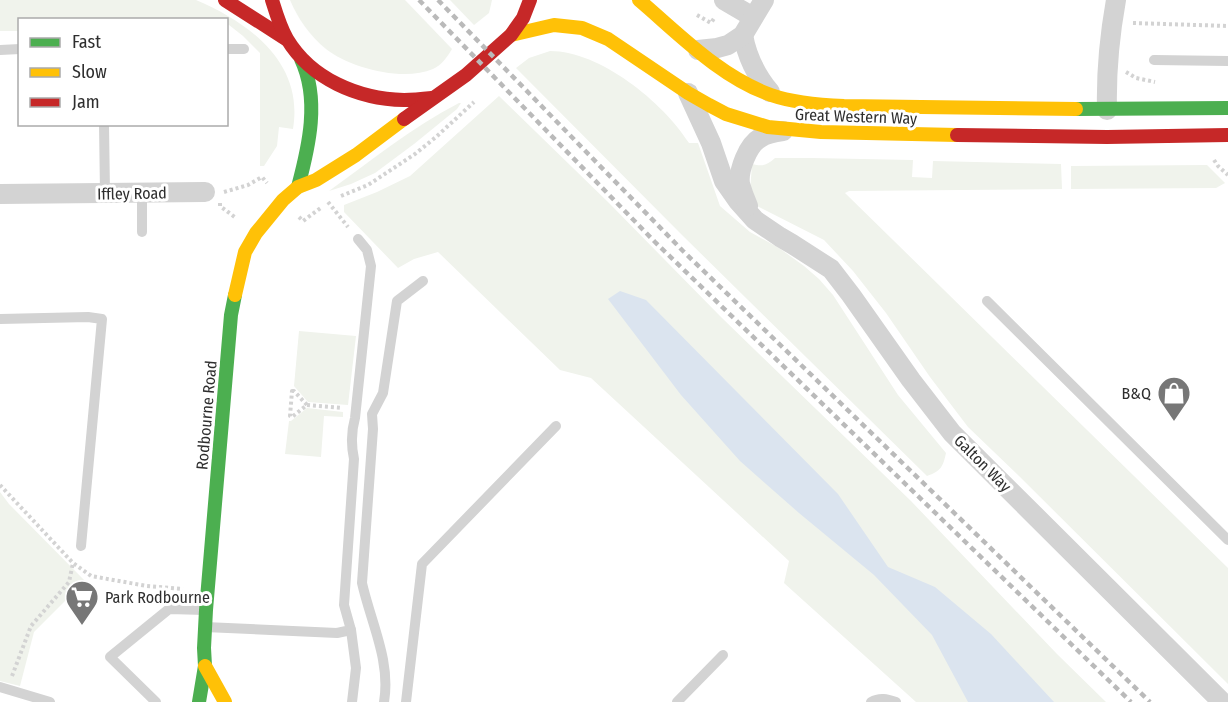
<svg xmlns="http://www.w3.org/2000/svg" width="1228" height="702" viewBox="0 0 1228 702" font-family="'Fira Sans Condensed',sans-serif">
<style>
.green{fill:#f0f3ec}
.water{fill:#dbe4ef}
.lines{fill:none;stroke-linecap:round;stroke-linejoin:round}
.path{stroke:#d3d3d3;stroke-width:4;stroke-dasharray:3 3;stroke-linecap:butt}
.lane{stroke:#d3d3d3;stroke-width:10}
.street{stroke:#d3d3d3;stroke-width:20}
.fast{stroke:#4caf50;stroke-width:14}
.slow{stroke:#ffc107;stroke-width:14}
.jam{stroke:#c62828;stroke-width:14}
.rail{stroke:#bababa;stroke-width:4.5;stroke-dasharray:6 4.5;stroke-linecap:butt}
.labels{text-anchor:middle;stroke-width:6;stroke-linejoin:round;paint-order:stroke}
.street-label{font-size:16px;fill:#2e2e2e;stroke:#fff}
.poi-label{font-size:16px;fill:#2e2e2e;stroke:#fff;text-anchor:end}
</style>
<rect width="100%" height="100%" fill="#fff"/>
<g class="green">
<path d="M0,0H196C250,23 304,63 293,129L279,127L277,146L264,166H260V53L243,36L229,25H227L226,20H20L19,31H0Z"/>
<path d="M290,0H405L452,49C447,57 442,65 433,69C403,82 350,68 326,49C310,36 298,19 290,0Z"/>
<path d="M450,0H492L489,13L474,25Z"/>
<path d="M550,51C600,51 663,102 689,143H698L720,206L750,232L779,248L804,266L819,279L833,295L898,395L946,453C943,467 941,471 927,476L683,236L516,68L529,58Z"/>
<path d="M499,96L609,203L721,317L911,501L1057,654L1106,702H916L784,583L789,561L591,378L560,370L438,252L414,259L398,268L344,212V205L377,192L410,176Z"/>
<path d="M459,103H461L457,109L414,144L375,173L351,184L329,191C371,161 412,127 459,103Z"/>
<path d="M775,158H812L913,160L912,177L932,178L933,161L1061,164L1062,189L849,191L845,193L1228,568V684L1019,476L968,427L930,377L886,313L853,271L824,240L757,206L750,192L752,164C763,167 767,165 775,158Z"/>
<path d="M1207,165L1225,183L1216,188L1071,189V166Z"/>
<path d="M299,331L356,336L348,405L308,402L294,386Z"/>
<path d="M307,408L343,412V417L324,416L321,457L285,454L289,421H291Z"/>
<path d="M0,492L9,504L85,581L34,632L20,686L0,681Z"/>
</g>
<path class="water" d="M620,291L646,300L838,494L888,567L935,587L991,634L1054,702H968L932,635L874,575L799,513L740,461L681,395L608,299Z"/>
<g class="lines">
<g class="path">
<path d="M697,15L711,23L715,17"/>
<path d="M1133,23L1228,26"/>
<path d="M1126,72L1136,78L1155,82"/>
<path d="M1214,160L1218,166L1228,175"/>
<path d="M224,192L248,185L262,177L267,183"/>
<path d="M341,196L368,185L415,154L436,137L474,102"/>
<path d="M328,202L348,227"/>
<path d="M220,203V206L236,218"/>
<path d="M299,217L303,221L322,207"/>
<path d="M292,391H294L307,405L292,417L290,416Z"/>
<path d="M307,405L342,408"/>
<path d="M0,485L73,563L91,576L147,586L183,589"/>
<path d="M12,676L31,626L69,582L73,563"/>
</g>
<g class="lane">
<path d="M226,49H244"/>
<path d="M0,50L20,49"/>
<path d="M1154,60L1228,61"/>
<path d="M104,124L105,193"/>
<path d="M142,193V232"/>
<path d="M987,301L1228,540"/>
<path d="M0,319L88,317L102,319L81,546"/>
<path d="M205,627L337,633L351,630L344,605L354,459C351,445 351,432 355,418L371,266L367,250L358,239"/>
<path d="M351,630L356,668L352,702"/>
<path d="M0,687L50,702"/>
<path d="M156,702L110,657L169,609L205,610"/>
<path d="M384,702C391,661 371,623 362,583L373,429L372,414L383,393L397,301L423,281"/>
<path d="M406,702L422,564L556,426"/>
<path d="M677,702L723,655"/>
<path d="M871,702C880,697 887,699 896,702"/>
</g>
<g class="street">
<path d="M724,0L753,17"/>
<path d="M743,35C747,57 755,74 770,92"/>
<path d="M698,50L717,48L728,45L743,35L764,0"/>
<path d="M688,93L711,143L724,181L738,201L755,220L780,237L792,244L831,269L851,295L911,380L952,433L1222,702"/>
<path d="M1107,110C1106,70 1109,39 1116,0"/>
<path d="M0,194L205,192"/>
<path d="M748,206C745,199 742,191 740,184C738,170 748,145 760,138C767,133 775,132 783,131"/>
</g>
<g class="fast">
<path d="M1076,109L1228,108"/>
<path d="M298,187C309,146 320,99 301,59"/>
<path d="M199,702L205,666L204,648L206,610L231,315L235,295"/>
</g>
<g class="slow">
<path d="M639,0C679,34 720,77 771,95C794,103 820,105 844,106L1076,109"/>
<path d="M511,35L554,25L582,28L608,39L688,93L709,105L726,114L768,127L821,132L957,135"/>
<path d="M235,295L245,252L256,233L283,200L298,187L316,180L356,155L404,119"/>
<path d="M205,666L225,702"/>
</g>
<g class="jam">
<path d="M225,0L286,39"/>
<path d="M272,0C276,13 280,27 287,39C311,79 358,99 404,100C414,100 423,99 432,98"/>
<path d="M404,119L466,75L511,35L523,18L530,0"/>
<path d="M957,135L1107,137L1228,135"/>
</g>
<g class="rail">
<path d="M419,0L655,242L1131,702"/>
<path d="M438,0L683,251L1150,702"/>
</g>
</g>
<defs>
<symbol id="shop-pin" viewBox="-11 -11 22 30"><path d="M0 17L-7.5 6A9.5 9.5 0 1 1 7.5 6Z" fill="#777" stroke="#fff"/><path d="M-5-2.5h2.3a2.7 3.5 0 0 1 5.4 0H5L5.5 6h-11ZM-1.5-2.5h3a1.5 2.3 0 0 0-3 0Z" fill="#fff"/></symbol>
<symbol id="supermarket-pin" viewBox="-11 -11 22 30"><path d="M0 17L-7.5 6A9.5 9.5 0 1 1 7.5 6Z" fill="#777" stroke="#fff"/><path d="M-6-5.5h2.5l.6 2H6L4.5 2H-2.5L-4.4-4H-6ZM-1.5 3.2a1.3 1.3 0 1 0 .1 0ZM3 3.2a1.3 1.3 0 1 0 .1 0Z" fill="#fff"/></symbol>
</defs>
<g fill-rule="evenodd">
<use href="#shop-pin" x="1155" y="374" width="38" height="52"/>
<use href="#supermarket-pin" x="63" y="578" width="38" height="52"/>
</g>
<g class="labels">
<g class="street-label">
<text transform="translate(856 116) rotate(2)" y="6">Great Western Way</text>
<text transform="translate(132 193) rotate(-1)" y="6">Iffley Road</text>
<text transform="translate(206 415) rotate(-85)" y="6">Rodbourne Road</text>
<text transform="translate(983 463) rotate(45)" y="6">Galton Way</text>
</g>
<g class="poi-label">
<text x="1151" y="399">B&amp;Q</text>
<text x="105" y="603" text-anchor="start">Park Rodbourne</text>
</g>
</g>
<rect x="18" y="18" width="210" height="108" fill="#ffffff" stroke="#ababab" stroke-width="1.5"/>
<rect x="30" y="38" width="30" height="9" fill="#4caf50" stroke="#ababab" stroke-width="1.5"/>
<text x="72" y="48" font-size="18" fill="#2e2e2e">Fast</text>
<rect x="30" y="68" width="30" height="9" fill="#ffc107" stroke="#ababab" stroke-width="1.5"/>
<text x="72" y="78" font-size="18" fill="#2e2e2e">Slow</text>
<rect x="30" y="98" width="30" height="9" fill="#c62828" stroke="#ababab" stroke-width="1.5"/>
<text x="72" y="108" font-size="18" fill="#2e2e2e">Jam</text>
</svg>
